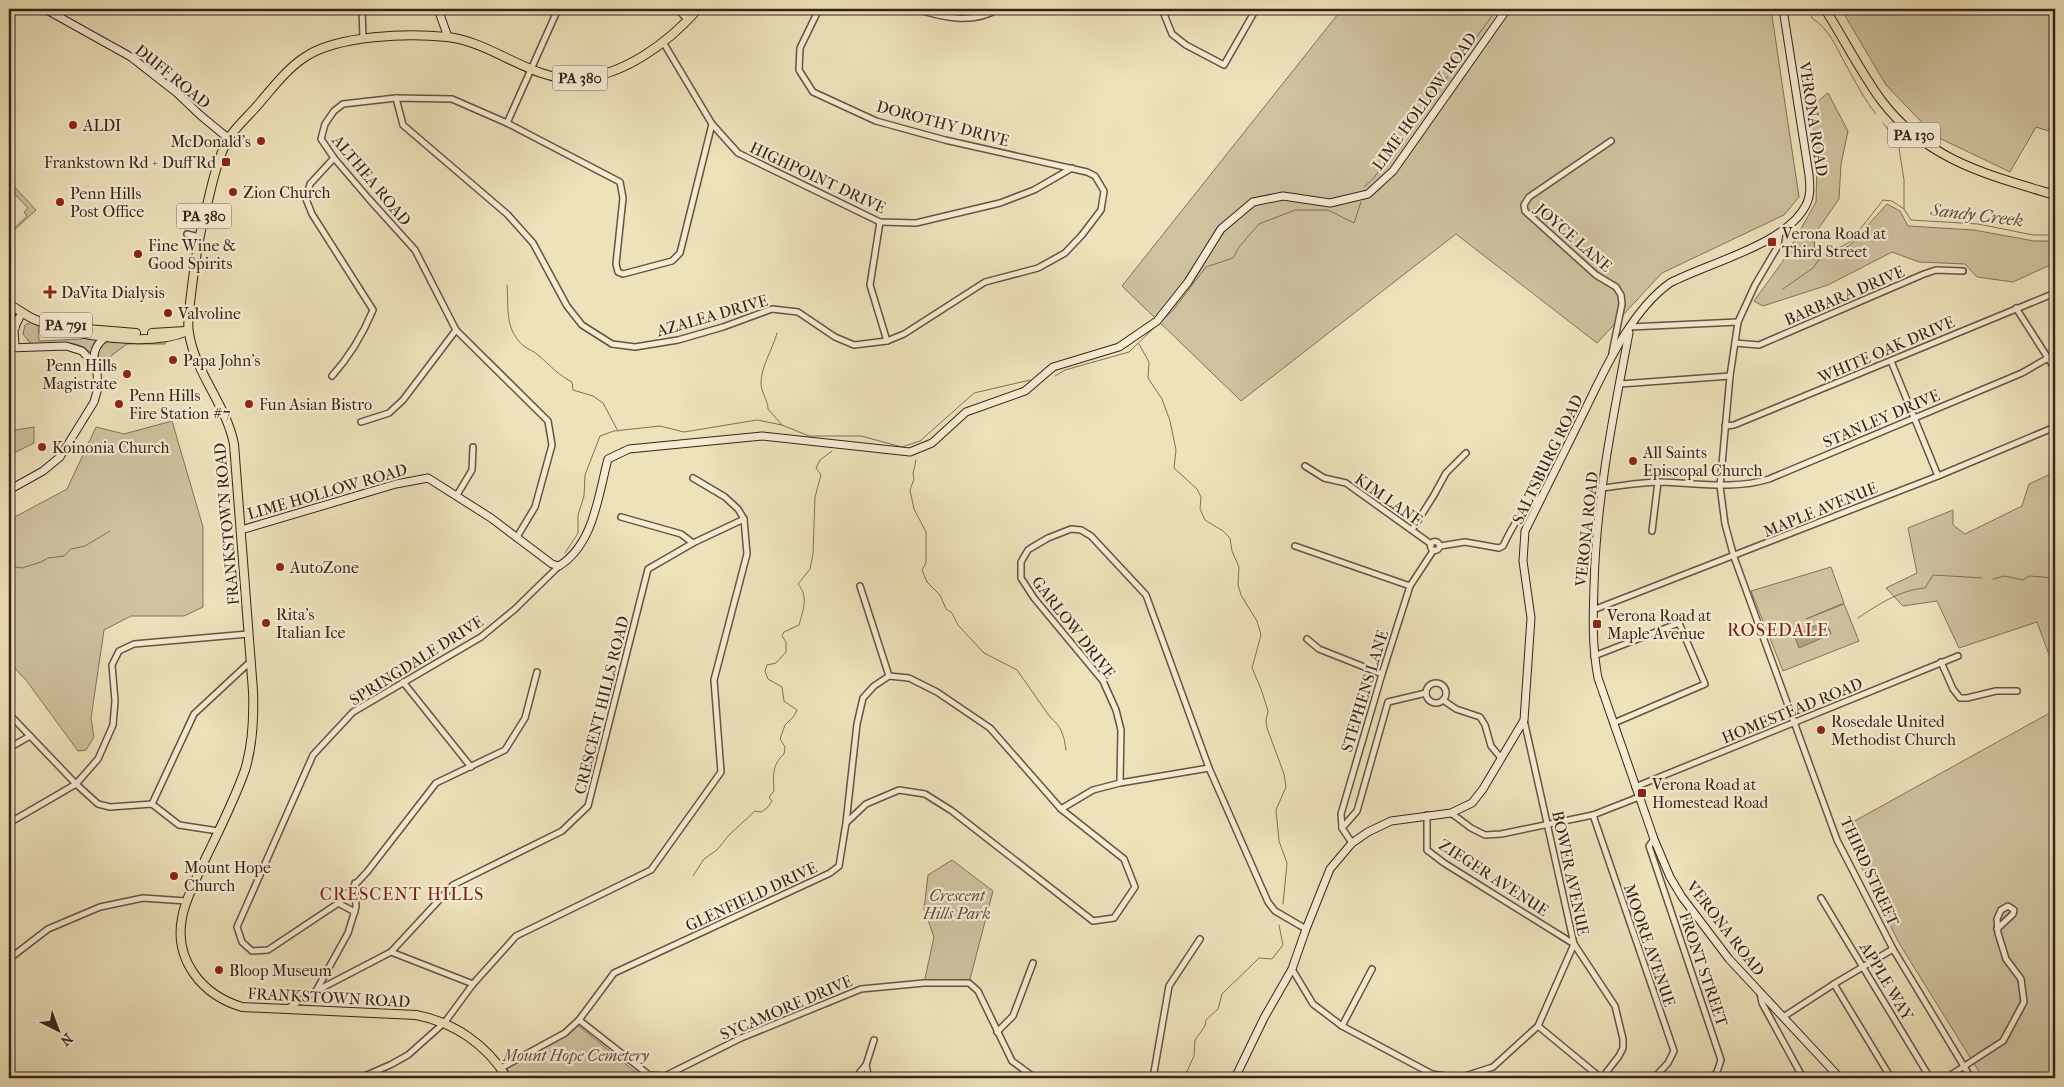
<svg xmlns="http://www.w3.org/2000/svg" width="2064" height="1087" viewBox="0 0 2064 1087" font-family="'IM FELL French Canon',serif">
<style>
.green{fill:#cfc29f;stroke:#83725c}
.water{fill:#b0a184;stroke:#806f59}
.lines{fill:none;stroke-linecap:round;stroke-linejoin:round}
.stream{stroke:#806f59;stroke-width:1}
.street-casing{stroke:#655341;stroke-width:8}
.secondary-casing{stroke:#372318;stroke-width:9}
.primary-casing{stroke:#372318;stroke-width:10}
.street{stroke:#f4ecd3;stroke-width:5}
.secondary{stroke:#f4ecd3;stroke-width:7}
.primary{stroke:#eee2bb;stroke-width:8}
.poi-dot{fill:#8f2418;stroke:#f4ecd3;stroke-width:2}
.labels{text-anchor:middle;stroke-width:4.5;stroke-linejoin:round;paint-order:stroke}
.shield{fill:#f4ecd3;stroke:#705f50;stroke-width:1}
.shield-label{font-size:15px;font-weight:bold;fill:#372318}
.street-label{font-size:16px;fill:#372318;stroke:#f4ecd3}
.poi-label{font-size:16px;fill:#372318;stroke:#f4ecd3;text-anchor:start}
.park-label{font-size:16px;font-style:italic;fill:#5d4b3a;stroke:#f4ecd3}
.water-label{font-size:18px;font-style:italic;fill:#614f3e;stroke:#f4ecd3}
.neighbourhood-label{font-size:18px;letter-spacing:1px;fill:#7a1f14;stroke:#f4ecd3}
</style>
<rect width="100%" height="100%" fill="#eee2bb"/>
<filter id="stains"><feTurbulence type="fractalNoise" baseFrequency=".004" numOctaves="4"/><feColorMatrix values="0 0 0 0 .2 0 0 0 0 .09 0 0 0 0 .02 0 0 0 .5 -.17"/></filter>
<radialGradient id="worn" r=".72"><stop offset=".6" stop-color="#630" stop-opacity="0"/><stop offset="1" stop-color="#630" stop-opacity=".3"/></radialGradient>
<g class="green">
<path d="M1342,9H1771L1799,197L1784,215L1662,273L1597,343L1456,234L1241,401L1122,286Z"/>
<path d="M1841,9H2055V133L2036,127L2010,172L1935,136L1886,85Z"/>
<path d="M1828,93L1848,131L1841,164L1839,199L1814,235L1815,257L1849,246L1887,204L1900,211L1908,226L1974,230L2034,241H2055V269L2048,266L2013,282L1977,277L1965,264L1919,262L1892,252L1828,285L1763,306L1754,301L1783,261L1816,202L1817,166L1807,110Z"/>
<path d="M9,181L36,210L9,235V233L27,216L24,212L28,208L9,188Z"/>
<path d="M31,322L38,323L39,341L82,339L83,336L97,339L98,340L91,353C73,335 51,347 30,343L23,334L25,325Z"/>
<path d="M166,340L165,344H127L112,355L104,368H102C97,358 95,349 106,342Z"/>
<path d="M172,421L203,527V607L184,616H131L104,630L91,718L94,737L86,750L78,751L26,680L9,662V520L67,489L96,427L124,434Z"/>
<path d="M34,427V443L12,454L9,461V431Z"/>
<path d="M2055,472V671L2037,622L1959,648L1937,601L1903,606L1886,588L1917,573L1908,528L1953,510V525L1965,534L2022,506L2029,484Z"/>
<path d="M1831,567L1844,603L1806,619L1844,604L1859,641L1783,671L1751,591Z"/>
<path d="M2055,710V1078H1983L1899,943L1842,828Z"/>
<path d="M952,860L993,891L969,983H924L934,937L924,909L928,875Z"/>
<path d="M575,1023L643,1078H507L501,1068L552,1040Z"/>
</g>
<path class="water" d="M1826,621L1831,634L1799,648L1794,635Z"/>
<g class="lines">
<g class="stream">
<path d="M1809,9L1812,18C1830,30 1836,47 1846,65C1855,81 1864,99 1876,114"/>
<path d="M1883,123L1898,142L1904,180V209L1911,220L1978,224L2033,235H2055"/>
<path d="M1364,187L1373,179L1497,9"/>
<path d="M507,285C509,309 504,330 525,347C529,350 534,351 538,355C550,365 558,375 572,382L573,390L593,396L603,403L618,431"/>
<path d="M1783,289L1813,268L1820,258L1850,242L1883,200L1892,201L1904,209"/>
<path d="M1162,321L1174,309L1206,267L1233,258L1239,247L1259,224L1295,210H1328L1354,223L1361,202"/>
<path d="M777,333C773,349 761,366 761,383C761,393 768,400 768,409L782,425"/>
<path d="M1139,344L1149,362L1148,378L1162,399L1170,421L1176,450L1174,468L1197,489L1201,497L1200,509L1205,520L1223,531L1230,538L1232,551L1239,567L1238,585L1241,595L1257,621L1261,635L1252,668L1261,689L1268,711L1266,720L1267,728L1284,774L1286,787L1276,810L1279,841L1287,863L1283,904"/>
<path d="M1055,376L1065,370L1129,352L1157,325"/>
<path d="M916,460L913,474L914,479L910,490L914,509L926,532V563L922,570L927,582L940,595L946,609L952,613L958,625L984,653L1017,670L1050,717C1062,727 1064,736 1066,750"/>
<path d="M565,553L578,533V515L584,496L585,475L600,436L614,431L660,426L684,432L757,420L782,425L809,436H861L902,447L920,441L974,393L1030,380"/>
<path d="M9,566L22,568L41,562L48,558L64,556L71,549L85,546L110,531"/>
<path d="M1993,579L2005,576L2022,580L2030,576L2055,578"/>
<path d="M1858,618C1879,604 1900,590 1925,588L1933,575L1982,578"/>
<path d="M693,876L704,859L717,850L729,835L755,811L761,812L767,808L772,801L769,797L774,791C773,775 772,765 784,754L785,747L780,739L785,725L794,716L797,710L784,701L782,687L768,679L765,671L767,665L776,663L786,652V642L782,636L784,632L799,625C803,610 809,597 798,584L810,569L813,554L815,497L821,475L816,468L820,460L832,451"/>
<path d="M1184,1078L1194,1056L1195,1040L1205,1026L1206,1020L1218,1009L1222,994L1259,958L1272,959L1283,945L1279,925"/>
</g>
<defs>
<g id="street">
<path d="M362,9L363,38"/>
<path d="M677,9L688,20"/>
<path d="M915,9C942,17 972,25 998,9"/>
<path d="M1162,9L1172,34L1186,45L1224,65L1256,9"/>
<path d="M663,42L712,124L738,153L880,222L916,223L1000,203L1034,190L1072,168"/>
<path d="M396,98L403,125L507,214L533,243L567,306L582,325L612,344L635,347L678,340L723,327L772,309L798,312L835,337L854,345L887,341L904,334L985,282L1038,268L1065,253L1082,235L1101,210L1104,191L1095,176L1087,172L945,140L876,121L813,92L799,70L800,48L819,9"/>
<path d="M507,123L558,9"/>
<path d="M1611,141L1529,197L1524,205L1525,211L1596,275L1616,287L1621,295L1622,304L1612,353"/>
<path d="M880,222L870,285L887,341"/>
<path d="M1780,232L1778,246L1755,285L1738,322L1730,376L1720,486L1725,524L1734,557L1837,840L1893,949L1971,1078"/>
<path d="M187,234L199,237"/>
<path d="M2016,308L2055,369"/>
<path d="M1630,327L1738,322"/>
<path d="M1735,343L1759,345L1924,274L1936,270L1963,271"/>
<path d="M1891,361L1938,476"/>
<path d="M332,376C350,356 363,334 373,310L312,214L306,199L310,184L334,158"/>
<path d="M1620,384L1730,376"/>
<path d="M361,422L389,413L403,400L456,330"/>
<path d="M1725,426L1734,425L2055,293"/>
<path d="M1305,466L1324,478L1346,483L1431,544"/>
<path d="M1602,488C1621,486 1641,482 1660,482C1697,483 1733,490 1769,479L2022,373L2048,358"/>
<path d="M457,495L472,470L473,447"/>
<path d="M621,517L681,534L693,543"/>
<path d="M1412,530L1434,495L1446,473L1466,453"/>
<path d="M1652,531L1658,482"/>
<path d="M517,537L535,507L552,445L548,421L456,330L415,250L369,199L334,158L321,139L325,124L334,111L343,104L396,98L452,99L507,123L620,182L623,198L616,264L618,272L623,274L672,261L680,253L712,124"/>
<circle cx="1435" cy="546" r="4.5"/>
<path d="M1295,546L1410,586"/>
<path d="M1440,546L1465,542L1499,548L1503,546C1512,527 1522,508 1542,497"/>
<path d="M860,586L889,676"/>
<path d="M1593,610L1938,476L2055,427"/>
<path d="M1307,639L1319,649L1382,674"/>
<path d="M1594,656L1679,623L1705,684L1614,723"/>
<path d="M1941,662L1953,689L1960,698H1967L1996,691H2017"/>
<path d="M537,672L525,718L505,750L436,783L367,872L337,904L268,950L252,951L242,942L237,927L313,755L353,712L481,637L515,609L559,566"/>
<path d="M403,682L471,767"/>
<circle cx="1436" cy="693" r="10"/>
<path d="M1443,700L1456,709L1480,717L1485,725L1491,746L1501,758"/>
<path d="M9,714L76,784L98,804L110,807L152,804L179,825L218,831"/>
<path d="M9,748L30,736"/>
<path d="M1120,783L1121,730L1116,710L1103,681L1034,598L1021,578V562L1028,550L1031,548L1048,538L1071,529L1081,530L1091,536L1146,595L1209,768L1268,902L1275,911L1306,929"/>
<path d="M1635,787L1958,656"/>
<path d="M152,804L194,714L251,661"/>
<path d="M1061,809L1093,790L1120,783L1209,768"/>
<path d="M1451,813L1471,828L1485,835L1501,834L1593,815L1639,797"/>
<path d="M1427,815V850L1444,863L1574,944L1615,1006L1623,1039V1048L1619,1056L1602,1078"/>
<path d="M1593,815L1674,1051L1668,1063L1654,1078"/>
<path d="M9,823L76,784L98,759L113,725L115,701L112,665L119,651L134,644L248,634"/>
<path d="M1342,828L1357,811L1388,702L1426,693"/>
<path d="M1654,839L1649,846L1721,1060L1717,1072L1711,1078"/>
<path d="M1352,843L1342,828L1341,814L1382,674L1410,586L1433,551"/>
<path d="M1821,898L1930,1078"/>
<path d="M338,903L355,912"/>
<path d="M391,952L473,984"/>
<path d="M9,959L48,929L100,907L143,898L186,901"/>
<path d="M1292,969L1313,1004L1342,1026L1432,1074L1459,1078L1493,1067L1538,1026L1574,944L1524,720"/>
<path d="M1834,984L1891,1078"/>
<path d="M316,991L391,952L453,885L562,831L588,806L648,569L693,543L744,519"/>
<path d="M1760,993L1762,1003L1803,1078"/>
<path d="M288,1008L316,991L348,933L356,907L355,883"/>
<path d="M1783,1017L1834,984L1893,949"/>
<path d="M579,1020L649,1075L665,1076L741,1038L861,989L924,983H969L978,991L1012,1061L1035,1078"/>
<path d="M1342,1026L1372,969"/>
<path d="M1538,1026L1601,1078"/>
<path d="M997,1032L1013,1016L1033,963"/>
<path d="M501,1068L565,1033L579,1020L614,973L830,873L839,866L846,823L866,804L899,790L925,794L952,811L1093,921L1114,918L1135,887L1124,859L1061,809L990,728L937,692L909,678L889,676L874,686L863,698L857,724L846,823"/>
<path d="M360,1078L390,1065L408,1055L445,1022L473,984L516,936L651,870L721,772L714,680L747,554L744,519L738,509L725,497L693,478"/>
<path d="M858,1078L860,1072L866,1065"/>
<path d="M866,1078L868,1074L866,1065L874,1040"/>
<path d="M1153,1078L1169,986L1200,939"/>
<path d="M1946,1078L2003,1041L2024,1002L2021,979L2006,959L1998,933L1997,919L2001,910L2008,906L2014,910L2013,914L1997,929"/>
</g>
<g id="secondary">
<path d="M45,9L131,57L177,93L200,115L229,139"/>
<path d="M438,9L448,37"/>
<path d="M1629,333C1613,416 1596,501 1594,586C1593,617 1592,647 1598,678L1654,839L1670,877L1682,897L1729,959L1840,1078"/>
<path d="M15,347L14,329L22,312"/>
<path d="M9,348L66,346L82,351L93,363L97,373L98,388L94,402L60,457L43,471L9,490"/>
<path d="M93,363C94,351 96,344 106,337"/>
<path d="M241,530L396,484L428,478L491,518L552,564L559,566C594,544 598,496 608,459L629,449L762,436L910,452L932,443L966,412L1025,391L1053,367L1119,347L1157,321L1188,282L1221,229L1253,202L1283,196L1330,203L1368,194L1393,171L1507,9"/>
<path d="M1235,1078L1264,1018L1292,969L1306,929L1330,869L1352,843L1368,832L1391,821L1451,813L1472,803L1483,789L1524,720L1531,618L1523,561L1525,531C1544,493 1562,456 1581,418C1603,374 1629,312 1670,283C1708,263 1787,244 1806,205C1811,196 1810,185 1809,175L1783,9"/>
</g>
<g id="primary">
<path d="M1825,9C1844,39 1860,71 1881,100C1926,160 1988,175 2055,195"/>
<path d="M9,304C18,309 26,316 36,320C76,336 148,348 188,331"/>
<path d="M9,310L15,327"/>
<path d="M87,329L136,333"/>
<path d="M152,333L185,331"/>
<path d="M507,1078C487,1045 454,1022 416,1015L242,1007C202,995 174,960 182,918C185,900 194,884 201,868C216,836 233,804 245,770C253,744 254,718 253,691L234,444C226,404 195,373 189,333C187,323 189,312 190,303C193,277 196,251 202,226C209,199 215,163 228,139C237,125 252,113 262,100C275,85 288,68 305,57C338,35 408,33 447,37C493,42 531,81 578,79C625,75 668,43 698,9"/>
</g>
</defs>
<use href="#street" class="street-casing"/>
<use href="#secondary" class="secondary-casing"/>
<use href="#primary" class="primary-casing"/>
<use href="#street" class="street"/>
<use href="#secondary" class="secondary"/>
<use href="#primary" class="primary"/>
</g>
<g class="poi-dot">
<circle cx="73" cy="125" r="5"/>
<circle cx="261" cy="141" r="5"/>
<rect x="221" y="157" width="10" height="10" rx="2.5"/>
<circle cx="233" cy="192" r="5"/>
<circle cx="60" cy="202" r="5"/>
<rect x="1767" y="237" width="10" height="10" rx="2.5"/>
<circle cx="138" cy="254" r="5"/>
<path d="M47.5 284.5h5v5h5v5h-5v5h-5v-5h-5v-5h5z"/>
<circle cx="168" cy="313" r="5"/>
<circle cx="173" cy="360" r="5"/>
<circle cx="127" cy="374" r="5"/>
<circle cx="119" cy="404" r="5"/>
<circle cx="249" cy="404" r="5"/>
<circle cx="42" cy="447" r="5"/>
<circle cx="1633" cy="461" r="5"/>
<circle cx="280" cy="567" r="5"/>
<circle cx="266" cy="623" r="5"/>
<rect x="1592" y="619" width="10" height="10" rx="2.5"/>
<circle cx="1821" cy="730" r="5"/>
<rect x="1637" y="788" width="10" height="10" rx="2.5"/>
<circle cx="174" cy="876" r="5"/>
<circle cx="219" cy="970" r="5"/>
</g>
<g class="labels">
<g class="shield">
<rect x="552.5" y="65.5" width="55" height="25" rx="4"/>
<rect x="1888" y="122.5" width="52" height="25" rx="4"/>
<rect x="176.5" y="203.5" width="55" height="25" rx="4"/>
<rect x="40" y="312.5" width="52" height="25" rx="4"/>
</g>
<g class="shield-label">
<text x="580" y="83">PA 380</text>
<text x="1914" y="140">PA 130</text>
<text x="204" y="221">PA 380</text>
<text x="66" y="330">PA 791</text>
</g>
<g class="street-label">
<text transform="translate(173 76) rotate(39)" y="6">DUFF ROAD</text>
<text transform="translate(1424 101) rotate(-54)" y="6">LIME HOLLOW ROAD</text>
<text transform="translate(1814 119) rotate(81)" y="6">VERONA ROAD</text>
<text transform="translate(943 123) rotate(15)" y="6">DOROTHY DRIVE</text>
<text transform="translate(818 177) rotate(25)" y="6">HIGHPOINT DRIVE</text>
<text transform="translate(372 180) rotate(50)" y="6">ALTHEA ROAD</text>
<text transform="translate(1574 237) rotate(41)" y="6">JOYCE LANE</text>
<text transform="translate(1844 295) rotate(-23)" y="6">BARBARA DRIVE</text>
<text transform="translate(712 315) rotate(-16)" y="6">AZALEA DRIVE</text>
<text transform="translate(1886 349) rotate(-23)" y="6">WHITE OAK DRIVE</text>
<text transform="translate(1881 418) rotate(-23)" y="6">STANLEY DRIVE</text>
<text transform="translate(1547 459) rotate(-64)" y="6">SALTSBURG ROAD</text>
<text transform="translate(327 491) rotate(-16)" y="6">LIME HOLLOW ROAD</text>
<text transform="translate(1389 499) rotate(35)" y="6">KIM LANE</text>
<text transform="translate(1820 509) rotate(-22)" y="6">MAPLE AVENUE</text>
<text transform="translate(226 524) rotate(-95)" y="6">FRANKSTOWN ROAD</text>
<text transform="translate(1586 529) rotate(-84)" y="6">VERONA ROAD</text>
<text transform="translate(1074 627) rotate(52)" y="6">GARLOW DRIVE</text>
<text transform="translate(416 660) rotate(-32)" y="6">SPRINGDALE DRIVE</text>
<text transform="translate(1364 691) rotate(-73)" y="6">STEPHENS LANE</text>
<text transform="translate(601 705) rotate(-76)" y="6">CRESCENT HILLS ROAD</text>
<text transform="translate(1792 710) rotate(-22)" y="6">HOMESTEAD ROAD</text>
<text transform="translate(1870 871) rotate(65)" y="6">THIRD STREET</text>
<text transform="translate(1571 873) rotate(78)" y="6">BOWER AVENUE</text>
<text transform="translate(1494 877) rotate(33)" y="6">ZIEGER AVENUE</text>
<text transform="translate(751 896) rotate(-25)" y="6">GLENFIELD DRIVE</text>
<text transform="translate(1726 928) rotate(52)" y="6">VERONA ROAD</text>
<text transform="translate(1650 945) rotate(71)" y="6">MOORE AVENUE</text>
<text transform="translate(1704 969) rotate(71)" y="6">FRONT STREET</text>
<text transform="translate(1887 981) rotate(59)" y="6">APPLE WAY</text>
<text transform="translate(329 997) rotate(3)" y="6">FRANKSTOWN ROAD</text>
<text transform="translate(786 1007) rotate(-23)" y="6">SYCAMORE DRIVE</text>
</g>
<g class="poi-label">
<text x="83" y="131">ALDI</text>
<text x="251" y="147" text-anchor="end">McDonald's</text>
<text x="216" y="168" text-anchor="end">Frankstown Rd + Duff Rd</text>
<text x="243" y="198">Zion Church</text>
<text x="70" y="199">Penn Hills<tspan x="70" dy="18">Post Office</tspan></text>
<text x="1782" y="239">Verona Road at<tspan x="1782" dy="18">Third Street</tspan></text>
<text x="148" y="251">Fine Wine &amp;<tspan x="148" dy="18">Good Spirits</tspan></text>
<text x="61" y="298">DaVita Dialysis</text>
<text x="178" y="319">Valvoline</text>
<text x="183" y="366">Papa John's</text>
<text x="117" y="371" text-anchor="end">Penn Hills<tspan x="117" dy="18">Magistrate</tspan></text>
<text x="129" y="401">Penn Hills<tspan x="129" dy="18">Fire Station #7</tspan></text>
<text x="259" y="410">Fun Asian Bistro</text>
<text x="52" y="453">Koinonia Church</text>
<text x="1643" y="458">All Saints<tspan x="1643" dy="18">Episcopal Church</tspan></text>
<text x="290" y="573">AutoZone</text>
<text x="276" y="620">Rita's<tspan x="276" dy="18">Italian Ice</tspan></text>
<text x="1607" y="621">Verona Road at<tspan x="1607" dy="18">Maple Avenue</tspan></text>
<text x="1831" y="727">Rosedale United<tspan x="1831" dy="18">Methodist Church</tspan></text>
<text x="1652" y="790">Verona Road at<tspan x="1652" dy="18">Homestead Road</tspan></text>
<text x="184" y="873">Mount Hope<tspan x="184" dy="18">Church</tspan></text>
<text x="229" y="976">Bloop Museum</text>
</g>
<g class="park-label">
<text x="957" y="901">Crescent<tspan x="957" dy="18">Hills Park</tspan></text>
<text x="576" y="1061">Mount Hope Cemetery</text>
</g>
<g class="water-label">
<text transform="translate(1977 215) rotate(7)" y="6">Sandy Creek</text>
</g>
<g class="neighbourhood-label">
<text x="1778" y="636">ROSEDALE</text>
<text x="402" y="900">CRESCENT HILLS</text>
</g>
</g>
<rect width="2064" height="1087" fill="none" stroke="#eee2bb" stroke-width="30"/>
<rect x="10" y="10" width="2044" height="1067" fill="none" stroke="#372318" stroke-width="2.5"/>
<rect x="15" y="15" width="2034" height="1057" fill="none" stroke="#372318"/>
<g transform="translate(58 1030) rotate(138)" stroke="#f4ecd3" stroke-width="4" paint-order="stroke">
<path d="M0-4L9 19L0 12L-9 19Z" fill="#372318"/>
<text y="-8" font-size="14" font-weight="bold" text-anchor="middle" fill="#372318">N</text>
</g>
<rect width="100%" height="100%" filter="url(#stains)"/>
<rect width="100%" height="100%" fill="url(#worn)"/>
</svg>
